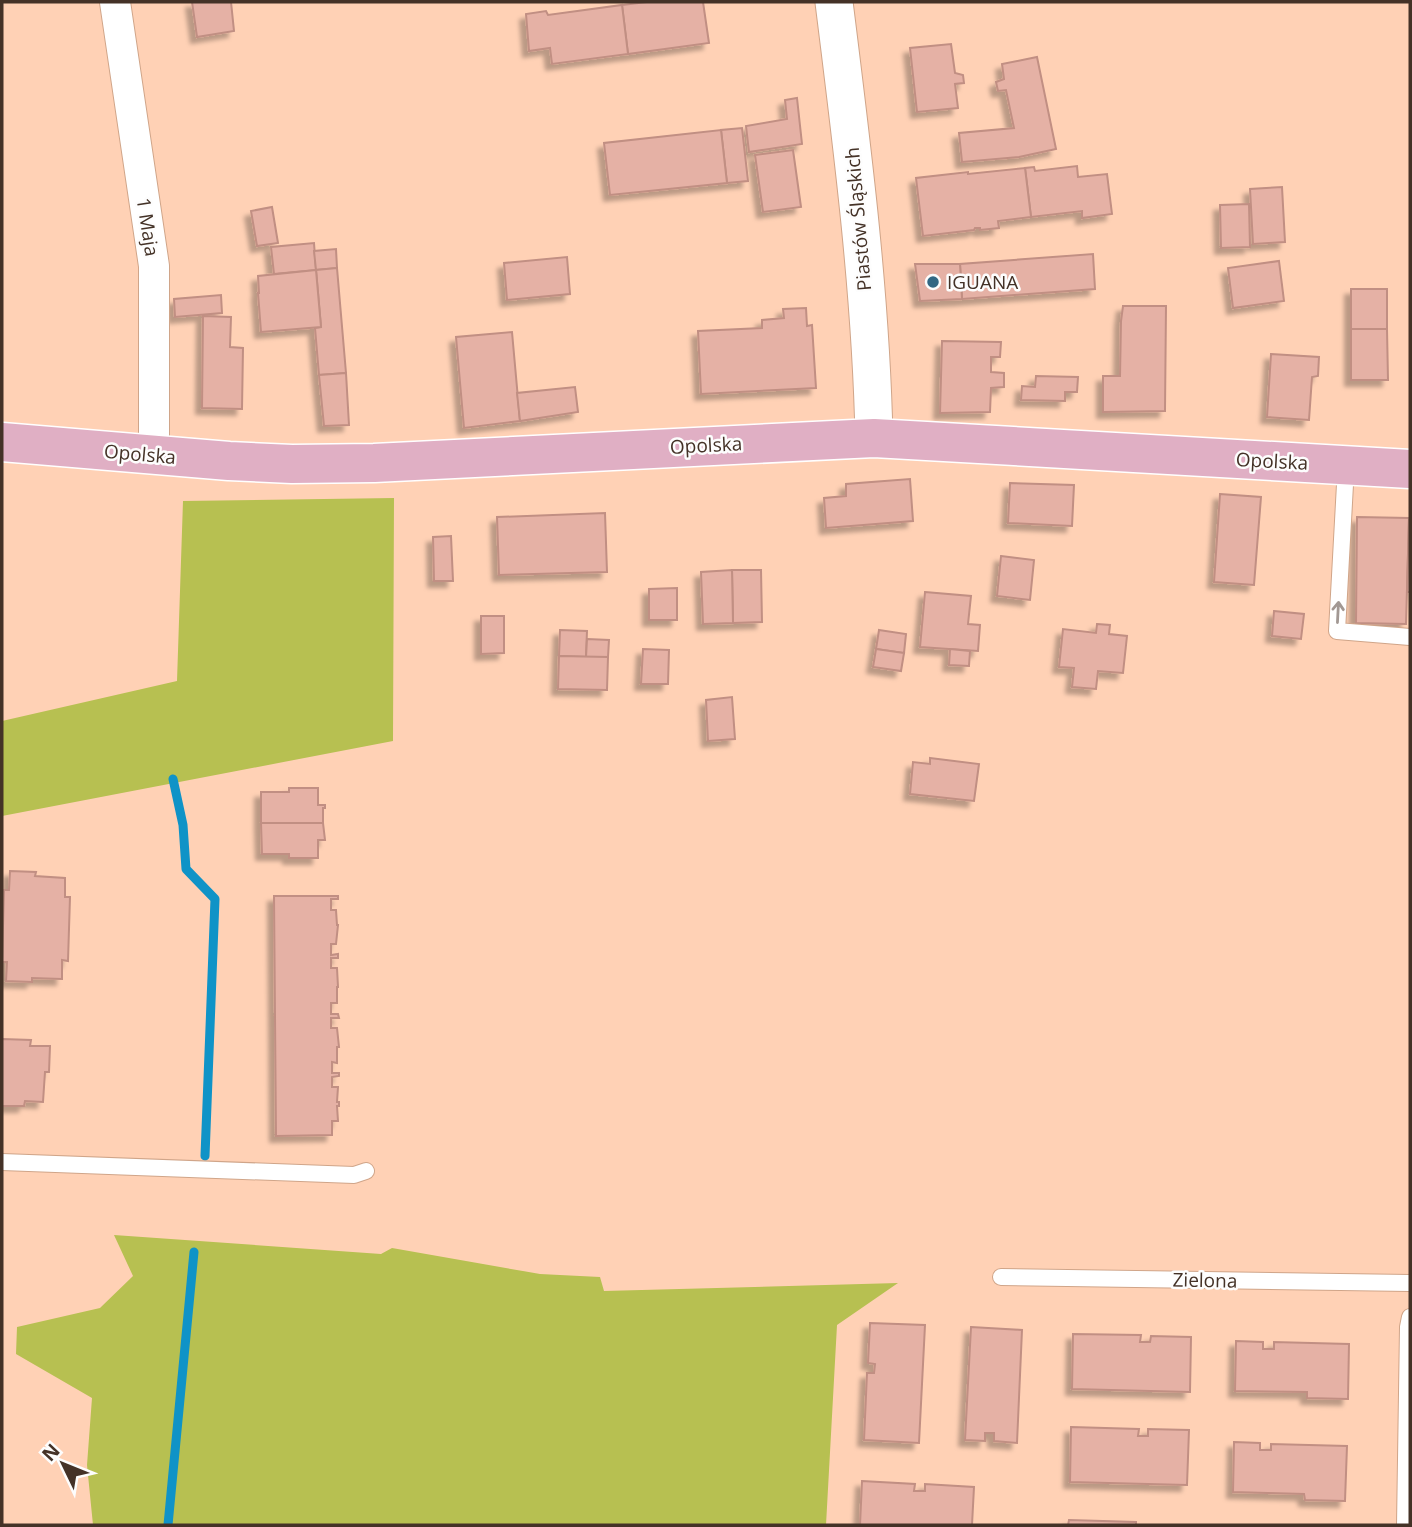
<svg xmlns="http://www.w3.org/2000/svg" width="1412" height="1527" viewBox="0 0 1412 1527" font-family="'Open Sans',sans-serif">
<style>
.green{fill:#b7c051}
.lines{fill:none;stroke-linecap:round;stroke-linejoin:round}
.stream{stroke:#0f93c7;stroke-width:9}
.building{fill:#e5b1a5;stroke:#c18f83;stroke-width:2;filter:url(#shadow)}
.service-casing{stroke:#d0a589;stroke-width:18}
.minor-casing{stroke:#d0a589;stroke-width:32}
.tertiary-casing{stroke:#d0a589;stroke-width:39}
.primary-casing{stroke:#fff;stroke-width:41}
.service{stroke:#fff;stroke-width:16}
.minor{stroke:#fff;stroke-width:30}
.tertiary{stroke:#fff;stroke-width:37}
.primary{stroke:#e0afc4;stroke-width:38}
.oneway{stroke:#a29893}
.poi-dot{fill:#326783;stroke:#fdfdfd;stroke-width:2.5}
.labels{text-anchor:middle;stroke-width:5;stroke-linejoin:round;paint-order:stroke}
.street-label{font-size:19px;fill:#443227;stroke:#fdfdfd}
.poi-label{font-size:19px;fill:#443227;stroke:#fdfdfd;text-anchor:start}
</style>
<defs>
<filter id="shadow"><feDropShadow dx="-6" dy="6" stdDeviation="2" flood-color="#0004"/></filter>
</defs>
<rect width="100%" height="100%" fill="#ffd1b5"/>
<g class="green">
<path d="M394,498L393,741L2,816V721L177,681L183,501Z"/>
<path d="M114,1235L381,1254L392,1248L540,1274L600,1277L604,1291L898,1283L837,1325L826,1525H93L87,1465L92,1398L16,1354L17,1327L100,1308L133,1276Z"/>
</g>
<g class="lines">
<g class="stream">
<path d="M173,779L183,825L186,869L215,899L205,1156"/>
<path d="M168,1525L194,1252"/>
</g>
</g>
<g class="building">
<path d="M192,2H231L234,31L197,37Z"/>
<path d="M647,2H703L709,43L628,54L622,5Z"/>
<path d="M622,5L628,54L552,64L550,48L529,51L526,14L546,11L548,15Z"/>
<path d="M951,44L955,73L963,75L964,83L955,84L958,108L917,112L910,48Z"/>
<path d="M1037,57L1056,149L1019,157L962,162L959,133L1014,128L1006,90L998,91L996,82L1004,79L1002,64Z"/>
<path d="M797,98L802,144L749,152L746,126L787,119L785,100Z"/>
<path d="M742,128L748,181L727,183L721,130Z"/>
<path d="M721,130L727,183L610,195L604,143Z"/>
<path d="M793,150L801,207L763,212L755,155Z"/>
<path d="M1077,166L1078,177L1107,174L1112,214L1082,218V211L1031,217L1025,168L1034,167L1035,171Z"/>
<path d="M1025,168L1031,217L998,221L999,228L980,230V228H975L974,230L923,236L916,178L968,172V174Z"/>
<path d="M1282,187L1285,242L1253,244L1250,189Z"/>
<path d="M1249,204L1250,247L1221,248L1220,205Z"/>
<path d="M272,207L278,243L257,246L251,211Z"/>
<path d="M314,243L316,270L274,274L271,247Z"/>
<path d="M336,249L337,268L316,270L314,251Z"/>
<path d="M1093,254L1095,289L962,299L960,264Z"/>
<path d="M567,257L570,294L507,300L504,263Z"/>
<path d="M1279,261L1284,301L1233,308L1228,268Z"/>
<path d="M915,264H960L962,299L920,301Z"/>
<path d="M337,268L346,373L319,375L315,328L321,327L316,270Z"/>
<path d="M316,270L321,327L261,332L258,293H259L258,276Z"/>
<rect x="1351" y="289" width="36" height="40"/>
<path d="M221,295L222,313L175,317L174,299Z"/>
<path d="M1123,306H1166L1165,411L1103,412V376H1120L1121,321Z"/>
<path d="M806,308L807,326L812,325L816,388L701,394L698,331L762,328V320L784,318L783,309Z"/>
<path d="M203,316L231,317L230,347L243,348L242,409L202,408Z"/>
<path d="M1351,329H1387L1388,380H1351Z"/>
<path d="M512,332L520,421L464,428L456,337Z"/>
<path d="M942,341L1001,342L1000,357H991V372L1004,373V387L991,388L990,412L940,413Z"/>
<path d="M1271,354L1319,357L1318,376L1312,377L1309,420L1267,417Z"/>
<path d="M346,373L349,425L324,426L319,375Z"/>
<path d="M1036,376L1078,377L1077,392H1065V401L1021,400L1022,386L1035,387Z"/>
<path d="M575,387L578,412L520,421L517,393Z"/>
<path d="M910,479L913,521L826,528L824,498L846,496V484Z"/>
<path d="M1010,483L1074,485L1072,526L1008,523Z"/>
<path d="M1220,494L1261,497L1254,585L1214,582Z"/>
<path d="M605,513L607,572L499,575L497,517Z"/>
<path d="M1357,517L1409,518L1406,624L1356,623Z"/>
<path d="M1409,518H1410V592H1407Z"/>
<path d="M451,536L453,581H434L433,537Z"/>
<path d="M1001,556L1034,560L1030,600L997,596Z"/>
<path d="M732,570H761L762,622L733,623Z"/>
<path d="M732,570L733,623L703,624L701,572Z"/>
<path d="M677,588V620H649V589Z"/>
<path d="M925,592L971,596L968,624L980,625L978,651L920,647Z"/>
<path d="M1274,611L1304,614L1301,639L1272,636Z"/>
<path d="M481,616H504V653L481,654Z"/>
<path d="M1097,624L1110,625L1109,634L1127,636L1123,673L1098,671L1096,689L1072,687L1074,668L1059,667L1063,629L1096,633Z"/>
<path d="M560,630L587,631L586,657L559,656Z"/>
<path d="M879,630L906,634L904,653L876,649Z"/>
<path d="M587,639L609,640L608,657H586Z"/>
<path d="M643,649L669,650L668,684H641Z"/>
<path d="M876,649L904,653L901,671L873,667Z"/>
<path d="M950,649L970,651L969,666L949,665Z"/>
<path d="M559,656L608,657L607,690L558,689Z"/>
<path d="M732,697L735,739L708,741L706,700Z"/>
<path d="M930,758L979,764L974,801L910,794L913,762L930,764Z"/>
<path d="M289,788H318V805H325V808H323V823H261V792H289Z"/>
<path d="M261,823H323L325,840H318V858H289V854H262Z"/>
<path d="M10,871L36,872L35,876L65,878V897H70L68,961L62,960V979L32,978V982L6,981L7,962H2L4,890H9Z"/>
<path d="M274,896H338V899H331V910H336L337,925H338L336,944H331V955L338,954V958H331V968H337L338,987H337V1003H331V1014H338L339,1018H331V1028H337L339,1047H337V1063L332,1062V1073H339V1076L332,1077V1087H338L337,1102H339V1106H337L338,1121H332V1135L276,1136Z"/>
<path d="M2,1039L31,1040L30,1046H50L49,1072H45L43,1102L25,1101L24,1106H2Z"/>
<path d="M870,1323L925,1325L919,1443L864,1440L867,1373H874L875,1364L868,1363Z"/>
<path d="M971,1327L1022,1330L1017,1443L994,1441V1433H985V1441L965,1440Z"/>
<path d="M1073,1334L1141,1335L1140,1342H1150L1151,1336L1191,1337L1190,1392L1072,1389Z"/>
<path d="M1236,1341L1263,1342V1349H1274V1342L1349,1344L1348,1399L1307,1398V1392L1235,1391Z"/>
<path d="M1071,1427L1139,1429L1138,1436H1148V1429L1189,1430L1187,1485L1070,1482Z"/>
<path d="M1234,1442L1260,1443V1450H1271V1444L1347,1446L1345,1501L1305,1500L1304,1494L1233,1492Z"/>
<path d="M862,1481L915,1484L914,1491H925V1484L974,1487L972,1525H860Z"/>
<path d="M1069,1520L1136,1522V1525H1068Z"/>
</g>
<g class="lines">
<defs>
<g id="service">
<path d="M1346,466L1337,631L1410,637"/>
<path d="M2,1162L354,1175L366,1171"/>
<path d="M1001,1277L1410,1283"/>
<path d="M1405,1525L1408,1327L1410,1317"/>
</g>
<path id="minor" d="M115,2L154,266V455"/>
<path id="tertiary" d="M834,2C852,146 871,293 874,438"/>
<path id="primary" d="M2,442L229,461L292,464L374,463L874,438L1410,469"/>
</defs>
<use href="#service" class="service-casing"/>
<use href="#minor" class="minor-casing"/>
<use href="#tertiary" class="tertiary-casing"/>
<use href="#primary" class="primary-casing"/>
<use href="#service" class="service"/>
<use href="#minor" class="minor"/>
<use href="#tertiary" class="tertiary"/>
<use href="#primary" class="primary"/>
</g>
<defs><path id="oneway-shaft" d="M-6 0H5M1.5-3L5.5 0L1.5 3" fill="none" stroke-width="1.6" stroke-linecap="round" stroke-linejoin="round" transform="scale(1.75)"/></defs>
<use class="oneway" href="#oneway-shaft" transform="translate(1338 612) rotate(-87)"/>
<circle class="poi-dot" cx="933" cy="282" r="7"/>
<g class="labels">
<g class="street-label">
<text transform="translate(858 219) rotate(-95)" y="7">Piastów Śląskich</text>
<text transform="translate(148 227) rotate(81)" y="7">1 Maja</text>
<text transform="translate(706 445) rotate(-3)" y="7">Opolska</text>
<text transform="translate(140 454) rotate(5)" y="7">Opolska</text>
<text transform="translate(1272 461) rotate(3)" y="7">Opolska</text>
<text transform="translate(1205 1280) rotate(1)" y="7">Zielona</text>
</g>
<g class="poi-label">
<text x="947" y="289">IGUANA</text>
</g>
</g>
<rect width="1412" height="1527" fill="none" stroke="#443227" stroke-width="7"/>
<g transform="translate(63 1464) rotate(313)" stroke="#fdfdfd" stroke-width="5" paint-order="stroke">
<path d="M0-5L12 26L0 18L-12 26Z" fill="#443227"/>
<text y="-10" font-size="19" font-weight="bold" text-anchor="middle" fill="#443227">N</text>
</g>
</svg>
